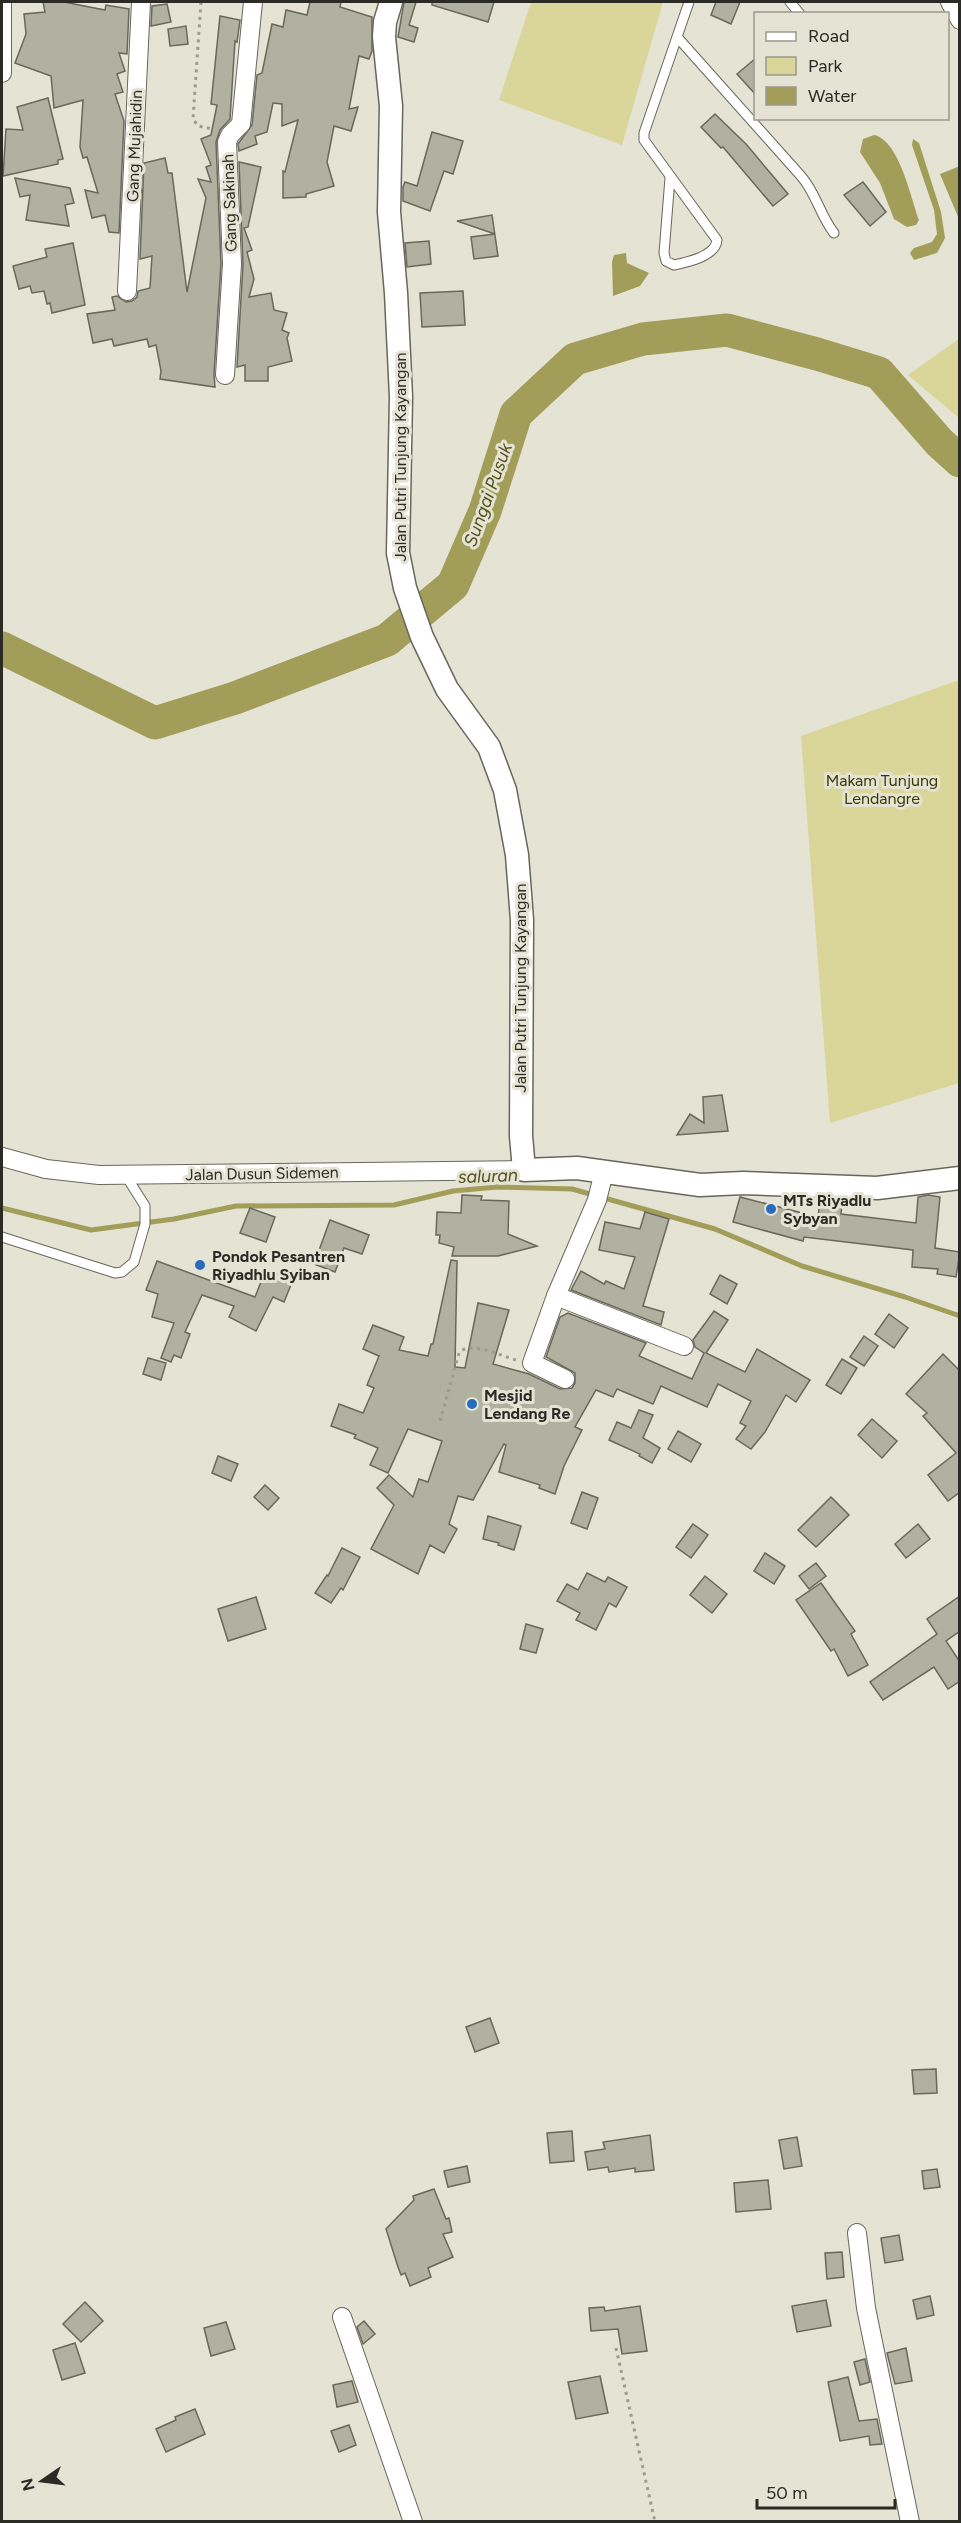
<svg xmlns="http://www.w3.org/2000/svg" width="961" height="2523" viewBox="0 0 961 2523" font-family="Figtree,sans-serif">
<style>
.green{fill:#dad69a}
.water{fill:#a29d58}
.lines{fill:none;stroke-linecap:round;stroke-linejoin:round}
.stream{stroke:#a29d58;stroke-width:5}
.river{stroke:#a29d58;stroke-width:33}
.building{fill:#b1b1a2;stroke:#69685b;stroke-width:1.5}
.service-casing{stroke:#67675a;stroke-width:11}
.minor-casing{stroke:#67675a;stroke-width:20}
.tertiary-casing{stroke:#67675a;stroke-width:25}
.path{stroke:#9c9b8f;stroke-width:3;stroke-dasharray:3 4.5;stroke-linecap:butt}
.service{stroke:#fff;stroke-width:9}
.minor{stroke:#fff;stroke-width:18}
.tertiary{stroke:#fff;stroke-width:22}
.poi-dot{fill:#286cbd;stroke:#e4e3d4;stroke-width:2}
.labels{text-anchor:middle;stroke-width:6;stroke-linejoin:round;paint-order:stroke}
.street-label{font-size:16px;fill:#2b2b25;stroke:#e4e3d4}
.park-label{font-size:16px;fill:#3d3900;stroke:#e4e3d4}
.poi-label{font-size:16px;font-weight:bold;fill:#2b2b25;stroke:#e4e3d4;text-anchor:start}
.water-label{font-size:18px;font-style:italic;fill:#54501b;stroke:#e4e3d4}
</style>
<rect width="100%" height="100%" fill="#e4e3d4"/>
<g class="green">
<path d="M531,2H663L622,145L499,100Z"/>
<path d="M959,339V418L908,375Z"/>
<path d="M959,680V1083L830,1123L801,736Z"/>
</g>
<g class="water">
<path d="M874,135C899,140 911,198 919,220L916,225L907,227L894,219L880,183L860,152L863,139Z"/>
<path d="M913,139L919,143L941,212L945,238L937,253L914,260L910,253L914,248L932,242L937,234L934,210L912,145Z"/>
<path d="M960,166V219H959L940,174Z"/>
<path d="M626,253L627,263L649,273L640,286L613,296L612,262L614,255Z"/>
</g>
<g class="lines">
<path class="stream" d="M2,1208L91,1230L174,1219L236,1206L394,1205L453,1191L497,1187L572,1189L715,1229L802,1266L905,1297L960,1316"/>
<path class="river" d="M2,648L155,723L235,698L387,640L453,585L485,511L516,414L575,359L643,339L727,330L817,354L879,373L939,442L960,461"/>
</g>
<g class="building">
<path d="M43,2H64L105,10L106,5L129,9L127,54L119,53L125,71L117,74L123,92L115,94L124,121L119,233L109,232L105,215L92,218L85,190L98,193L87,157L83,158L80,147L83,100L54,108L51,76L15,63L26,34L24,14L45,12Z"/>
<path d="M310,2H341L340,7L372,17V51L369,59L359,56L349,109L358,107L351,131L334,126L327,162L334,186L306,194V197L283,198V171L285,172L298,120L282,126V104L273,103L267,132L255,136L257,144L239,151L238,144L252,125L257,75L262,73L272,24L283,27L286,10L307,15Z"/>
<path d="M404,2H416L409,25L418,28L414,42L398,37Z"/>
<path d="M432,2H494L488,22L432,5Z"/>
<path d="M716,2H740L731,24L711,15Z"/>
<path d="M167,4L171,22L151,26L152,6Z"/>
<path d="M220,16L240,20L237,42L235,41L230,119L220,130L216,142L221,264L214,374L215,387L160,379L161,371L156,345L149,347L147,339L114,346L112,339L93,343L87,314L115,310L112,297L117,296L126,302L132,301L137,297L138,291L150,288L152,256L140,259L144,163L165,158L168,173H172L187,292L206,198L198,179L211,182L206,167L211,165L201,139L211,135L217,105L211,104Z"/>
<path d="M186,26L188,44L170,46L168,29Z"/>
<path d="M756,58V95L737,74Z"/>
<path d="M48,98L63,159L58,160V164L3,176L6,129L23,130L17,107Z"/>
<path d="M715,114L746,144L788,194L773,206L723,147L721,148L701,127Z"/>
<path d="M432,132L463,141L453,174L444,171L430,211L403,201V187L405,182L417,186Z"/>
<path d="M239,162L261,167L248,227L244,228L252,250L247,252L254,279L249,297L271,293L274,310L287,313L282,330L289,333L287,338L292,361L268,367V381H245V365L237,367L243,264Z"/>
<path d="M15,178L70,188L74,203L65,205L69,226L26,220L30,195L20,197Z"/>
<path d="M863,182L886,212L870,226L844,195Z"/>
<path d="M492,215L498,256L474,259L471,237L495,234L457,221Z"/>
<path d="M429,241L431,264L407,267L405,243Z"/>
<path d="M73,243L85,305L52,313L50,303L47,304L44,291L32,293L30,286L19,289L13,266L47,257L45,249Z"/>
<path d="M463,291L465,325L422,327L420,293Z"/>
<path d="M722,1095L728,1131L677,1135L690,1114L704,1123L703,1097Z"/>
<path d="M462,1195L482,1196L481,1200L509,1201L508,1234L537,1246L498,1256H452L454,1247L439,1243L440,1235H436L437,1212L461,1213Z"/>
<path d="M928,1195L940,1197L935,1248L960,1252L956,1277L937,1274L938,1269L912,1267L913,1250L804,1237L803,1241L733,1222L740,1197L818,1217L820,1200L842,1203L841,1214L916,1223L918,1197Z"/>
<path d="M250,1208L275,1217L266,1242L240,1233Z"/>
<path d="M645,1212L669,1219L643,1306L664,1312L661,1325L571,1290L581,1271L604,1284L606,1281L624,1289L635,1257L599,1250L605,1222L640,1229Z"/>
<path d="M330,1220L369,1235L362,1254L344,1248L335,1272L314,1264Z"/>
<path d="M451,1260L457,1261L455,1367L465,1368L478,1303L509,1310L493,1364L529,1374L560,1389L572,1388L575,1383V1373L546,1357L560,1317L568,1313L646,1343L639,1356L692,1379L704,1353L695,1347L693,1340L714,1311L728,1320L706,1353L745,1372L757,1349L810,1380L796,1402L786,1395L765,1432L751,1449L736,1439L746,1426L740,1423L751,1401L718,1384L707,1407L661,1386L653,1404L617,1389L613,1397L596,1390L575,1427L582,1430L564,1466L555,1494L539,1488L540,1485L499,1472L506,1445L504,1444L473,1500L458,1496L449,1524L457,1529L444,1553L430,1545L418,1574L371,1549L394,1505L377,1488L389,1475L413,1497L419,1479L428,1482L442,1441L408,1429L388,1473L370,1465L378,1448L354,1438L356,1435L331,1426L339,1404L363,1413L374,1388L367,1385L379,1356L363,1349L373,1325L404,1337L399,1350L428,1356L431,1344H433Z"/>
<path d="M157,1261L255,1297L266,1269L293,1280L284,1302L273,1297L256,1331L229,1317L234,1306L202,1295L185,1332L190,1334L181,1358L174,1355L171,1362L161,1358L174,1323L152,1317L158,1294L146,1290Z"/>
<path d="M720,1275L737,1284L727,1304L710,1294Z"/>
<path d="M889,1314L908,1328L894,1348L875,1334Z"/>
<path d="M864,1336L878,1346L864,1366L850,1357Z"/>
<path d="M943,1354L960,1371V1492L948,1501L928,1475L956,1453L923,1416L927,1413L906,1394Z"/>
<path d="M148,1358L166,1363L161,1380L143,1374Z"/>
<path d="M842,1359L857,1368L841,1394L826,1385Z"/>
<path d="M639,1410L653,1415L643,1438L660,1448L652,1463L639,1456L640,1454L609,1440L617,1422L631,1428Z"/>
<path d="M872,1419L897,1441L882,1458L858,1435Z"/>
<path d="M678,1431L701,1444L691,1462L668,1449Z"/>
<path d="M218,1456L238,1464L231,1481L212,1473Z"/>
<path d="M265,1485L279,1498L268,1510L254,1497Z"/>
<path d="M582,1492L598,1498L587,1529L571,1523Z"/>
<path d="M831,1497L849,1515L816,1547L798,1530Z"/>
<path d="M488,1516L521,1526L514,1550L498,1545L499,1543L483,1539Z"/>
<path d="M693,1524L708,1535L691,1558L676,1547Z"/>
<path d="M918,1524L930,1539L906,1558L895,1544Z"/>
<path d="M342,1548L360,1557L343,1590L341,1588L331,1603L315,1593L327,1575L328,1576Z"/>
<path d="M765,1553L785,1566L774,1584L754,1571Z"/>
<path d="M816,1563L826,1576L809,1589L799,1576Z"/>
<path d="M587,1573L605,1582L608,1577L627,1587L616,1607L609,1603L596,1630L576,1620L580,1613L557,1601L567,1584L578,1590Z"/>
<path d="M705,1576L727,1594L712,1613L690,1595Z"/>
<path d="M821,1583L855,1631L851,1634L868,1665L848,1676L834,1649L831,1651L796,1600Z"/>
<path d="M960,1596V1631L946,1641L960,1662V1681L948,1689L934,1667L883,1700L870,1682L937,1634L927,1619Z"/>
<path d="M256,1597L266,1629L228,1641L218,1609Z"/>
<path d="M526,1624L543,1629L536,1653L520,1649Z"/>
<path d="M490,2018L499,2043L475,2052L466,2027Z"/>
<path d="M936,2069L937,2093L914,2094L912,2070Z"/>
<path d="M572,2131L574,2161L550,2163L547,2133Z"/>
<path d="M650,2135L654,2170L635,2172V2168L609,2172L608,2167L588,2170L585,2152L605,2149L603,2142Z"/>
<path d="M797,2137L802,2166L784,2169L779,2140Z"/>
<path d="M467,2166L470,2182L448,2187L444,2171Z"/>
<path d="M937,2169L940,2187L924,2189L922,2171Z"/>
<path d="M768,2180L771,2209L736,2212L734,2183Z"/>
<path d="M434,2189L446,2219L449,2218L452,2232L443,2234L453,2257L428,2268L431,2277L410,2286L405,2273L401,2275L398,2267L386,2229L414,2200L413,2196Z"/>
<path d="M899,2235L903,2260L885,2263L881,2238Z"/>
<path d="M842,2252L844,2277L827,2279L825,2253Z"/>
<path d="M930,2296L934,2315L917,2319L913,2300Z"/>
<path d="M826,2300L831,2326L797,2332L792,2306Z"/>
<path d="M85,2302L103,2321L81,2342L63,2324Z"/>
<path d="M640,2306L647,2351L622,2354L618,2329L591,2331L589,2308L604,2307L605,2311Z"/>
<path d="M364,2321L375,2334L363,2344L357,2327Z"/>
<path d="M226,2322L235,2349L211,2356L204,2328Z"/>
<path d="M75,2343L85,2373L62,2380L53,2350Z"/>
<path d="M906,2348L912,2381L895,2384L887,2353Z"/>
<path d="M865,2359L870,2382L860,2385L854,2362Z"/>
<path d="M600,2376L608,2413L576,2419L568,2382Z"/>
<path d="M848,2377L859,2421L877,2419L882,2444L870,2445L869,2436L840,2441L828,2382Z"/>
<path d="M352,2381L358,2402L337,2407L333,2385Z"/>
<path d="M195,2409L205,2434L166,2452L156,2429L176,2420L175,2417Z"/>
<path d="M349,2425L356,2445L339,2452L331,2431Z"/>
</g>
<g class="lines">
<defs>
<g id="service">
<path d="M790,2L800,14"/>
<path d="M678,38L801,176C816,193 820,215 834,233"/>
<path d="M670,178L664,253L666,261L674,265C688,262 716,256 717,240L644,140V133L689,2"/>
<path d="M2,1237L115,1273L122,1272L134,1262L145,1224V1206L126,1176"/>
</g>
<g id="minor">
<path d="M950,2L960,20"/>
<path d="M2,73V2"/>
<path d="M127,291L141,2"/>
<path d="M225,375L232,264L227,142L230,135L241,124L253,2"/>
<path d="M2,1157L46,1169L99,1175L524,1170"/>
<path d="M556,1296L684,1346"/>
<path d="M565,1379L532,1363L556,1296L597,1200L604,1172"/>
<path d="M857,2233L866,2308L910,2522"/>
<path d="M342,2317L413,2522"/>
</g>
<path id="tertiary" d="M391,2L385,22L384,37L391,106L389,212L396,293L401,397L398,553L405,588L422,637L447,689L489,747L505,790L517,855L522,920L521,1136L524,1170L577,1168L700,1185L743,1183L877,1188L960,1178"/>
</defs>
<use href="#service" class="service-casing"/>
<use href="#minor" class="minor-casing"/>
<use href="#tertiary" class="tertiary-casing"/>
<g class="path">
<path d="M201,2L193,119L198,126L213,129"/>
<path d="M440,1421L459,1353C470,1340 501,1356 516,1360"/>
<path d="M616,2348L655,2522"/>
</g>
<use href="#service" class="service"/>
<use href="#minor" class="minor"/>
<use href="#tertiary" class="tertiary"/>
</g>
<g class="poi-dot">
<circle cx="771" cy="1209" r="6"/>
<circle cx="200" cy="1265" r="6"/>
<circle cx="472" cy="1404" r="6"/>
</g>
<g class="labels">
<g class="street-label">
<text transform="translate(134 146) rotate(-88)" y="6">Gang Mujahidin</text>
<text transform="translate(229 203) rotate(-92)" y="6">Gang Sakinah</text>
<text transform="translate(400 457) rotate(-90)" y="6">Jalan Putri Tunjung Kayangan</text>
<text transform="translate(520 988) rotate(-90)" y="6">Jalan Putri Tunjung Kayangan</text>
<text transform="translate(262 1173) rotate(-1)" y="6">Jalan Dusun Sidemen</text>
</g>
<g class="park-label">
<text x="882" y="786">Makam Tunjung<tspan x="882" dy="18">Lendangre</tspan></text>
</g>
<g class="poi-label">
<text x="783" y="1206">MTs Riyadlu<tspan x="783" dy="18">Sybyan</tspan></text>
<text x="212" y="1262">Pondok Pesantren<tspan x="212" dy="18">Riyadhlu Syiban</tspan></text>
<text x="484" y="1401">Mesjid<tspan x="484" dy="18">Lendang Re</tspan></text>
</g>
<g class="water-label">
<text transform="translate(488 495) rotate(-70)" y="6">Sungai Pusuk</text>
<text transform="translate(488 1176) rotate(-2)" y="6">saluran</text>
</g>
</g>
<rect width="961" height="2523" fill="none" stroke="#2b2b25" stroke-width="6"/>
<rect x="754" y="12" width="195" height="108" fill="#e4e3d4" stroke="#9a998e" stroke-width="1.5"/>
<rect x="766" y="32" width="30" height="9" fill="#ffffff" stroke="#9a998e" stroke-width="1.5"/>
<text x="808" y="42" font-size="18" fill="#2b2b25">Road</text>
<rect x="766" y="57" width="30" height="18" fill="#dad69a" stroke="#9a998e" stroke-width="1.5"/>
<text x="808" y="72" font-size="18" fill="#2b2b25">Park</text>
<rect x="766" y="87" width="30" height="18" fill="#a29d58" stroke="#9a998e" stroke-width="1.5"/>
<text x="808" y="102" font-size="18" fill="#2b2b25">Water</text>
<g transform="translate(42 2481) rotate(256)" stroke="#e4e3d4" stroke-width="4.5" paint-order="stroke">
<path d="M0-4.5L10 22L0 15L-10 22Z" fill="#2b2b25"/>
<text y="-9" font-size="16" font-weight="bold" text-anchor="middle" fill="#2b2b25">N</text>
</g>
<path d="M757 2499v9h138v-9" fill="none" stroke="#2b2b25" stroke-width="3"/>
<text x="766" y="2499" font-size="18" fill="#2b2b25" stroke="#e4e3d4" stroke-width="4.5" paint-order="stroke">50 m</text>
</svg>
